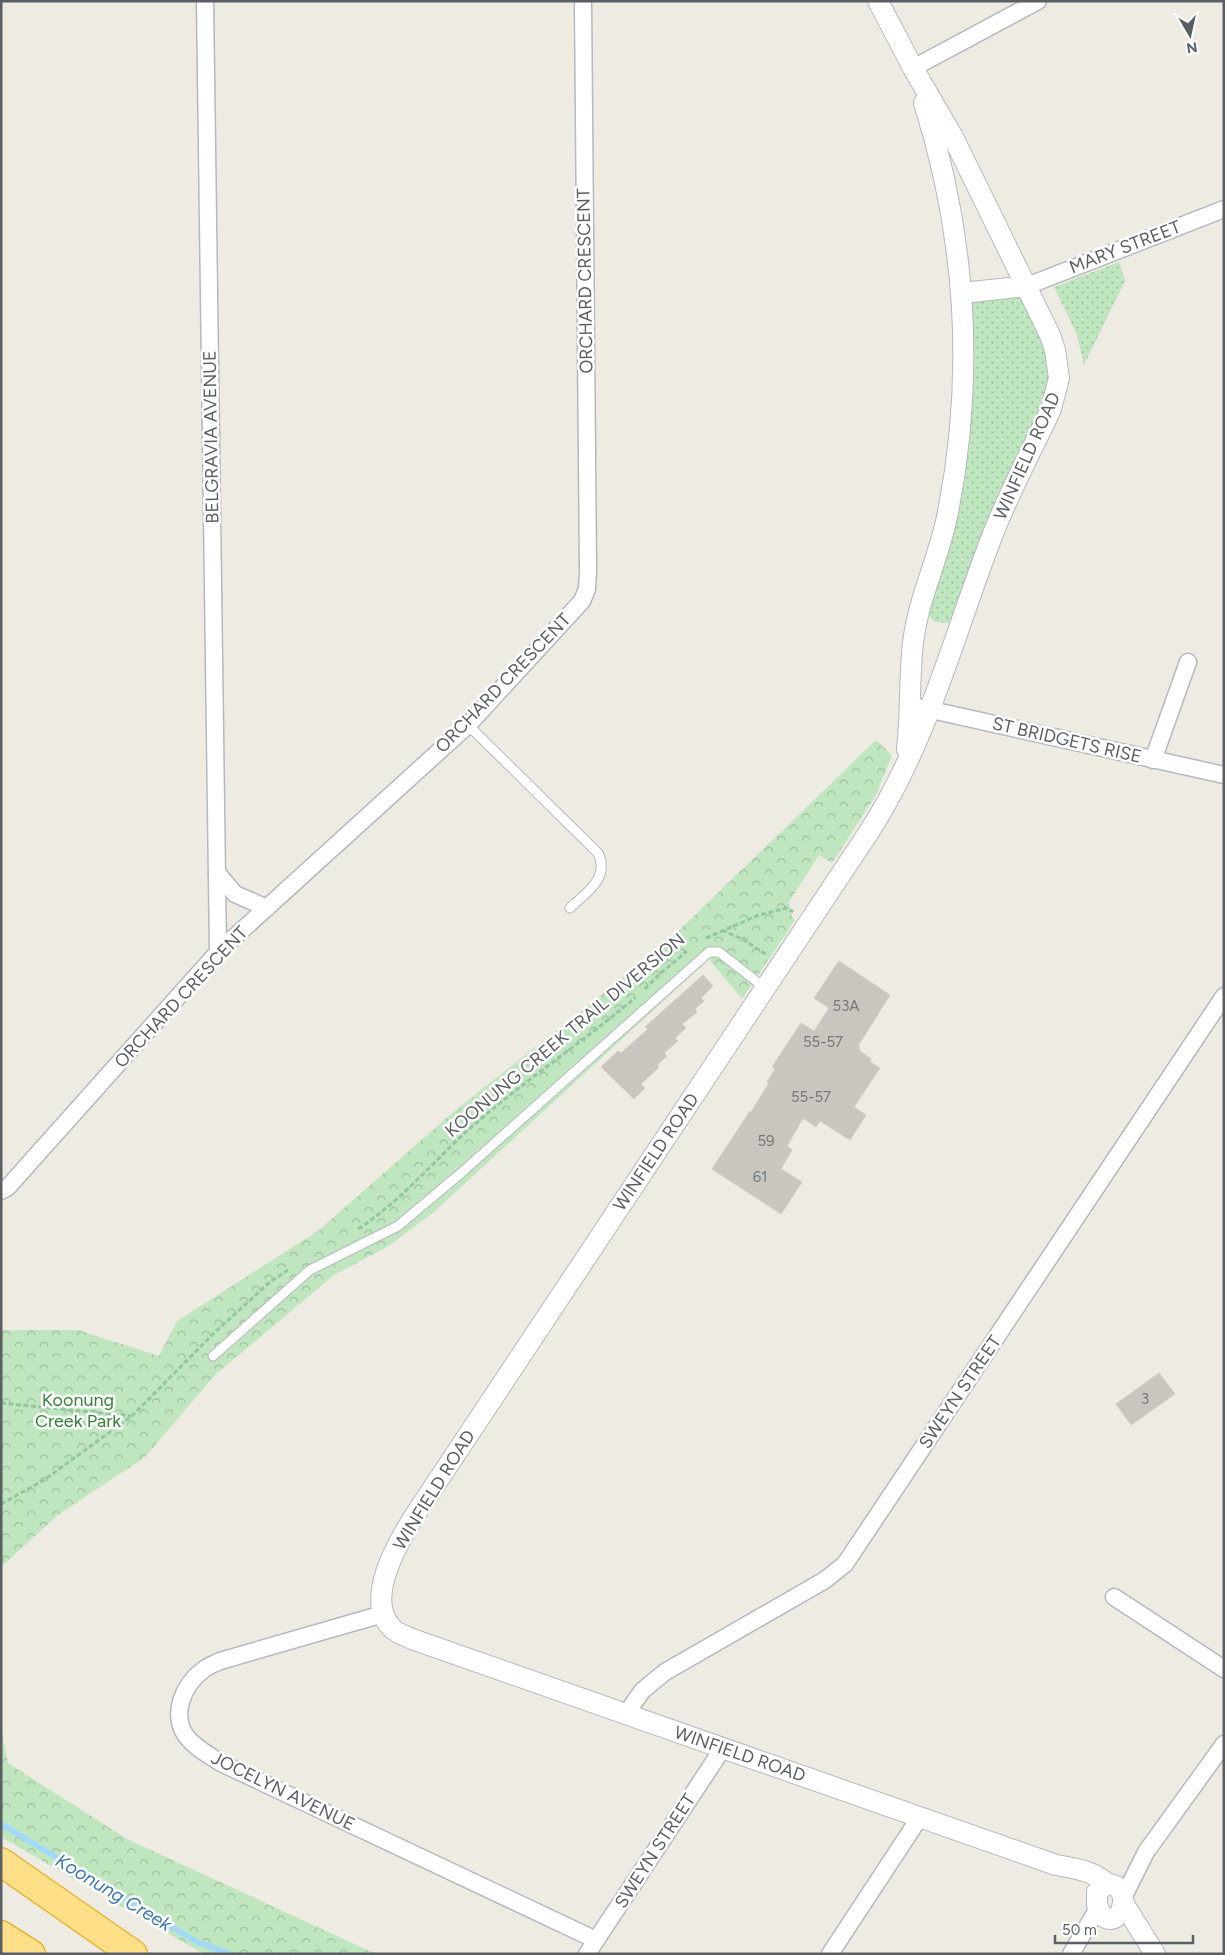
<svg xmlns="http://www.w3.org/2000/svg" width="1225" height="1955" viewBox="0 0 1225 1955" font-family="Figtree,sans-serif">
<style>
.grass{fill:url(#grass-dots)}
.park{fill:url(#park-crowns)}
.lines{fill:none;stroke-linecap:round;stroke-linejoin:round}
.stream{stroke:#a1d8ff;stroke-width:5.5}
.building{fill:#c9c6c0;stroke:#d3cdc1}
.service-casing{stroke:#b5b9bd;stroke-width:11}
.minor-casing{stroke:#b5b9bd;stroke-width:19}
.tertiary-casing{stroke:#b5b9bd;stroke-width:22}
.motorway-casing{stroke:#f0a100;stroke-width:30}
.path{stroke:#96c5a2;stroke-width:3;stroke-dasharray:5 2.5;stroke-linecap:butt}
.service{stroke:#fff;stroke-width:9}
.minor{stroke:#fff;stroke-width:16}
.tertiary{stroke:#fff;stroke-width:20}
.motorway{stroke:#ffdf88;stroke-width:28}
.labels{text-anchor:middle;stroke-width:5;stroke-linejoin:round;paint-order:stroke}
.number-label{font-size:15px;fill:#76797b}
.street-label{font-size:18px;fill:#5b5f64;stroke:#fff}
.park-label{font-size:18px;fill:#328434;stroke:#fff}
.water-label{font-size:19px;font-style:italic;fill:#3c78b4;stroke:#fff}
</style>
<defs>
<pattern id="grass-dots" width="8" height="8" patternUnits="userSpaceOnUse" patternTransform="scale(1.25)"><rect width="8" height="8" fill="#bfe6be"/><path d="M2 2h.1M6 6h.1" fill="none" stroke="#9ebe9e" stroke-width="1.8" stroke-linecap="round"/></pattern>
<pattern id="park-crowns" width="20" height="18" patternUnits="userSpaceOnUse" patternTransform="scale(1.25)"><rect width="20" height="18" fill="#bfe6be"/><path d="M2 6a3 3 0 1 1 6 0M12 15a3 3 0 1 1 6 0" fill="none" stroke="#9ebe9e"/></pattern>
</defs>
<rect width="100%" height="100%" fill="#eeebe2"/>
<g class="grass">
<path d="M1119,262L1125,281L1084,365L1077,335L1054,287Z"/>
<path d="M1021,297L1041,329L1052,384L954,621L949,623L935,622L928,615V611L971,304L974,301Z"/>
</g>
<g class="park">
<path d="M876,740L892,755L876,795L832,863L819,855L789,902L792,917L795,920L742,999L709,959L434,1212L387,1247L334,1275L215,1375L145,1457L58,1515L1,1567V1330H78L159,1356L177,1321L318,1231L451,1114L665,944Z"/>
<path d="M1,1729L8,1763L127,1839L376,1954H204L1,1837Z"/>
</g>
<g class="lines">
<path class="stream" d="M1,1824L197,1942L231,1954"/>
</g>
<g class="building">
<path d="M839,961L890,995L858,1046L860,1047L859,1050L871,1059L870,1062L880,1068L854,1107L866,1115L850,1140L820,1121L816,1127L803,1118L787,1146L792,1150L781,1169L802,1182L781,1214L712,1169L750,1111L751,1112L769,1083L767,1082L775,1069L772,1067L801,1023L814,1031L829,1008L814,998Z"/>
<path d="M703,975L713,986L701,998L704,1001L695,1009L697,1012L682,1024L686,1028L675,1038L678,1041L664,1053L667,1056L657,1065L659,1067L641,1084L645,1088L634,1099L601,1067L618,1051L621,1053L648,1029L645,1027Z"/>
<path d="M1159,1373L1175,1394L1131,1425L1116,1404Z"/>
</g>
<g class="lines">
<defs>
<g id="service">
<path d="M468,725L598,853C610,878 587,892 570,908"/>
<path d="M213,1356L310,1270L398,1226L461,1173L709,952H719L765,988"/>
</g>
<g id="minor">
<path d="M205,1L218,952"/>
<path d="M913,68L1038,1"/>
<path d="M1027,286L1224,209"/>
<path d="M918,707L1224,775"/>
<path d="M1153,760L1188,662"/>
<path d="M217,873L235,894L267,908"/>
<path d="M1,1191L8,1187L218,952L468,725L582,601L587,589L588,571L583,1"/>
<path d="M1114,1597L1224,1669"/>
<path d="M383,1614L220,1661C214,1664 208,1666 203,1670C183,1685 171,1714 186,1736C195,1748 209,1755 221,1763L596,1940"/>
<path d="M626,1714L642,1691L665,1672L825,1580L845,1564L1224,996"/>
<path d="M1123,1898L1146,1852L1224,1744"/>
<path d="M587,1954L723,1748"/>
<path d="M830,1954L920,1817"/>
<path d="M1071,1954L1098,1908"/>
</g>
<g id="tertiary">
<path d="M878,1L913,68L953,137L1050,335L1055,350L1059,378L1051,409C1031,452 1008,494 991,539C953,638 927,742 869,832L415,1515C398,1542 362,1602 394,1630C399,1634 406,1636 412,1639L1056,1865C1077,1869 1091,1870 1108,1884"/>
<path d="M962,293L1027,286"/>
<path d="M907,749C911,714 909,678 913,643C918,598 940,556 948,512C975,375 966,236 924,103"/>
<path d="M1106,1884C1134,1882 1124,1931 1102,1916L1097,1905V1892Z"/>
<path d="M1124,1904L1155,1954"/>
</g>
<g id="motorway">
<path d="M1,1862L133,1954"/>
<path d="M1,1935L31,1954"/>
</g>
</defs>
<use href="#service" class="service-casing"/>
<use href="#minor" class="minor-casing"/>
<use href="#tertiary" class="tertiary-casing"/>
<use href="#motorway" class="motorway-casing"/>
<g class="path">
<path d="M722,930L742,939L767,955"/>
<path d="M706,938L759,915L787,908L793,912"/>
<path d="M645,989L661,973L687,951"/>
<path d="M358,1229C400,1202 431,1164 468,1130C521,1083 580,1044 635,998"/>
<path d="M1,1403L131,1416"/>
<path d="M1,1504L44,1480L132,1416L214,1333L270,1282L288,1270"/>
</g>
<use href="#service" class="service"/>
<use href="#minor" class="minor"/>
<use href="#tertiary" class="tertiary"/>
<use href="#motorway" class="motorway"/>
</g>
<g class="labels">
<g class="number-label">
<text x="846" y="1011">53A</text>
<text x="823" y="1047">55-57</text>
<text x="811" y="1102">55-57</text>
<text x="766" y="1146">59</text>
<text x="760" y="1182">61</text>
<text x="1145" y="1404">3</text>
</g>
<g class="street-label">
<text transform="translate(1125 247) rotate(-21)" y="6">MARY STREET</text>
<text transform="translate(585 281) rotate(-91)" y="6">ORCHARD CRESCENT</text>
<text transform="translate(211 437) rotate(-91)" y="6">BELGRAVIA AVENUE</text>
<text transform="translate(1027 456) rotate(-66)" y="6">WINFIELD ROAD</text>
<text transform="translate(503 683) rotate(-46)" y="6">ORCHARD CRESCENT</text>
<text transform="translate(1067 740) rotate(13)" y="6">ST BRIDGETS RISE</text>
<text transform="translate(181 997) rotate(-47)" y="6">ORCHARD CRESCENT</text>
<text transform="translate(565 1035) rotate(-40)" y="6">KOONUNG CREEK TRAIL DIVERSION</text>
<text transform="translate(656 1152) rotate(-56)" y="6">WINFIELD ROAD</text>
<text transform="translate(960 1392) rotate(-56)" y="6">SWEYN STREET</text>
<text transform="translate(434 1490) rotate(-58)" y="6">WINFIELD ROAD</text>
<text transform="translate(740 1754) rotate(19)" y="6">WINFIELD ROAD</text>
<text transform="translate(283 1791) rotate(26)" y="6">JOCELYN AVENUE</text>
<text transform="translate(655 1851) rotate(-57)" y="6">SWEYN STREET</text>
</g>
<g class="park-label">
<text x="78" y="1406">Koonung<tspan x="78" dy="21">Creek Park</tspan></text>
</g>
<g class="water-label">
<text transform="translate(114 1892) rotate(31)" y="7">Koonung Creek</text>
</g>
</g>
<rect width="1225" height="1955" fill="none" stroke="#5b5f64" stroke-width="5"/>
<g transform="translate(1190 35) rotate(171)" stroke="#ffffff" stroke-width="4" paint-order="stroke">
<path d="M0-4L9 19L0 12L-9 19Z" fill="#5b5f64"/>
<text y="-8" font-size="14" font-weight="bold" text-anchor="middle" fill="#5b5f64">N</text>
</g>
<path d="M1055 1935v8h138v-8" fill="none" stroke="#5b5f64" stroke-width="2.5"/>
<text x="1062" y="1935" font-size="15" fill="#5b5f64" stroke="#ffffff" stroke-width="4" paint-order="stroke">50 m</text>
</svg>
